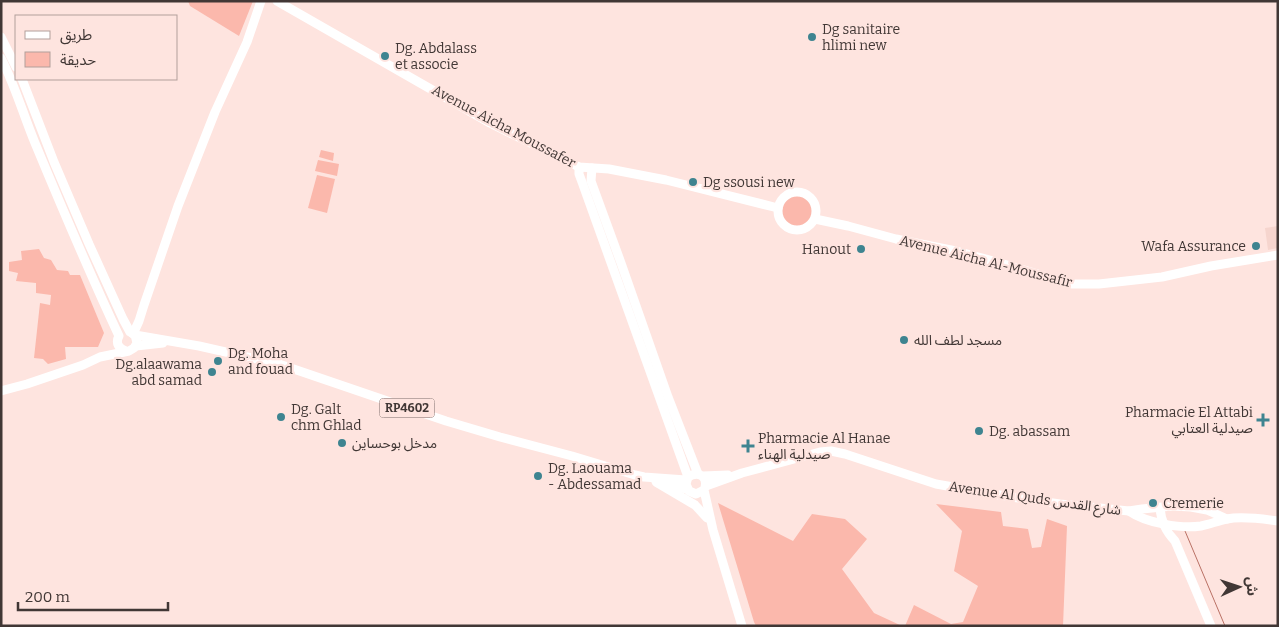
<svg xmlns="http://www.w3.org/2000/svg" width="1279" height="627" viewBox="0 0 1279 627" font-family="Bitter,'Noto Sans Arabic',serif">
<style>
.built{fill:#f6d5ce}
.green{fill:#fbb8ac}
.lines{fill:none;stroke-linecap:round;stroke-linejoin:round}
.stream{stroke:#ba7165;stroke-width:1}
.secondary{stroke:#fff;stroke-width:9}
.primary{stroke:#fff;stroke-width:9}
.poi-dot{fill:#3e8490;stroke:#fee4df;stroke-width:2}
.labels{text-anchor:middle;stroke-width:4.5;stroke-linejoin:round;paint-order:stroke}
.shield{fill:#fee4df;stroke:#7a6b68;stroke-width:1}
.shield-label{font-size:12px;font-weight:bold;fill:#413735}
.poi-label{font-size:14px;fill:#413735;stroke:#fee4df;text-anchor:start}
.street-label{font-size:14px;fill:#413735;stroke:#fee4df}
</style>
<rect width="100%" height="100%" fill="#fee4df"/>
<path class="built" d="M1278,226V248L1268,250L1265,228Z"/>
<g class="green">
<path d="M188,1H253L239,36L190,6Z"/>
<path d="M321,150L334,153L333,161L319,157Z"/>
<path d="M318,160L339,164L337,176L315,171Z"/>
<path d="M317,175L335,179L327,213L308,208Z"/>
<circle cx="796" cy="211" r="17"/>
<path d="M39,249L44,258L51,260L57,270L68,271L70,275H80L104,333L98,347H65L66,359L48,364L43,359L34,358L40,303L50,305L51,295L36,293V283L16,281L18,273L9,271V262L22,260L21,251Z"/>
<path d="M718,503L793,541L812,514L845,519L867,539L842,569L874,613L902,626H756L754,622Z"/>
<path d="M936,504L1001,512L1003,526L1028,529L1032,548L1041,547L1047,519L1067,526L1063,626H905L914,605L951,624L963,622L978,586L954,571L962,531Z"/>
</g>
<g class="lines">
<path class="stream" d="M1185,531L1225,626"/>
<g class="secondary">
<path d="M277,1L490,123L573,164L579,167L609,169L666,180L778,208"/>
<path d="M579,167V174L582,182L688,477"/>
<path d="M592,168L591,181L621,263L668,397L698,474"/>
<circle cx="797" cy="211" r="19"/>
<path d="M815,219L848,226L896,239L956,251L986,259L1072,284H1099L1162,277L1211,266L1278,255"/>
<path d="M133,334L139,321L144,305L178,206L215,112L247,42L261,1"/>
<path d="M703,476L728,475"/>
<path d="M706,486L742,473L820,452L831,451L845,454L936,484L1011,497L1060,504L1129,511L1142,509L1172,506L1191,507L1207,510L1227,519"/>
<path d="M1160,508C1161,521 1166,532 1175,541L1211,626"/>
<path d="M1129,511C1146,523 1181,529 1201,526C1210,524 1218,521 1227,519C1241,516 1264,519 1278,521"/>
</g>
<g class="primary">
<path d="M1,37L16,67"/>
<path d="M1,58C15,85 23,114 35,143C62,208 89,272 119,336C115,343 119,349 126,351"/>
<path d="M135,335L199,346L279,364L446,421L500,437L572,456L635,475L644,477L686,480"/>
<path d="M136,346L163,343"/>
<path d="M1,391L27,384L83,365L100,357L129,351L134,348L137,343L135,335L130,332L123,319L89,244L54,162L22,79"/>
<path d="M656,482L695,505L707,518"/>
<path d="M663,484L687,489"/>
<path d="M704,490L696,494L689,491L686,484L688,477C700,470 709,478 704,490L713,530L742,626"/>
</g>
</g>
<g class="poi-dot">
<circle cx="812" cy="37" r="5"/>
<circle cx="385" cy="56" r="5"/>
<circle cx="693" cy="182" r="5"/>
<circle cx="1256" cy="246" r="5"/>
<circle cx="861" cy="249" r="5"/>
<circle cx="904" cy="340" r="5"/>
<circle cx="218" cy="361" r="5"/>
<circle cx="212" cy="372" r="5"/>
<circle cx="281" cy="417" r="5"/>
<path d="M1260.5 412.5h5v5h5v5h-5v5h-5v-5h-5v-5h5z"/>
<circle cx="979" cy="431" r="5"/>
<circle cx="342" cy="443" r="5"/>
<path d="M745.5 438.5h5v5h5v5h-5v5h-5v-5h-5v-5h5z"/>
<circle cx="538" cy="476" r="5"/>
<circle cx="1153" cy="503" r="5"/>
</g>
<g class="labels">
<rect class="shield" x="379.5" y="398.5" width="55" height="19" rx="4"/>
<g class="shield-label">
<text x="407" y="412">RP4602</text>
</g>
<g class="poi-label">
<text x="822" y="34">Dg sanitaire<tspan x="822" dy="16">hlimi new</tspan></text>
<text x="395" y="53">Dg. Abdalass<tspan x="395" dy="16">et associe</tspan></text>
<text x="703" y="187">Dg ssousi new</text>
<text x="1246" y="251" text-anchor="end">Wafa Assurance</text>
<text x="851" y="254" text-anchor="end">Hanout</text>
<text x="914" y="345">مسجد لطف الله</text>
<text x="228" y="358">Dg. Moha<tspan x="228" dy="16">and fouad</tspan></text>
<text x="202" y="369" text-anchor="end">Dg.alaawama<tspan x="202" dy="16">abd samad</tspan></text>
<text x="291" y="414">Dg. Galt<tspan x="291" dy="16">chm Ghlad</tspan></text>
<text x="1253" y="417" text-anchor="end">Pharmacie El Attabi<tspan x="1253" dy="16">صيدلية العتابي</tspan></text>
<text x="989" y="436">Dg. abassam</text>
<text x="758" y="443">Pharmacie Al Hanae<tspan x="758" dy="16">صيدلية الهناء</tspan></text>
<text x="352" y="448">مدخل بوحساين</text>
<text x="548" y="473">Dg. Laouama<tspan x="548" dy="16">- Abdessamad</tspan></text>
<text x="1163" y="508">Cremerie</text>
</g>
<g class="street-label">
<text transform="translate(504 126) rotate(28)" y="5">Avenue Aicha Moussafer</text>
<text transform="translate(986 261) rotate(14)" y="5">Avenue Aicha Al-Moussafir</text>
<text transform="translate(1035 498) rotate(8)" y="5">Avenue Al Quds شارع القدس</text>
</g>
</g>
<rect width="1279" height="627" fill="none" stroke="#413735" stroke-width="5"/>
<rect x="15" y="15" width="162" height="65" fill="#fee4df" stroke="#b29f9b"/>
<rect x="25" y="31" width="25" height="8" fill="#ffffff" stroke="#b29f9b"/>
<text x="60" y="40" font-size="15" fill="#413735">طريق</text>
<rect x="25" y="52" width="25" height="15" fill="#fbb8ac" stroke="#b29f9b"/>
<text x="60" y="65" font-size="15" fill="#413735">حديقة</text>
<g transform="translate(1239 587) rotate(87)" stroke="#fee4df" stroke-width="4" paint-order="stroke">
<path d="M0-4L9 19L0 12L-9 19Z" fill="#413735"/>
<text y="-8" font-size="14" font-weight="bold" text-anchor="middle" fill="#413735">ش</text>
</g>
<path d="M18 602v8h150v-8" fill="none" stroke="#413735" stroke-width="2.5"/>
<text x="25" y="602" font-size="15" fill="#413735" stroke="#fee4df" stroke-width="4" paint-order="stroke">200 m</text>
</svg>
